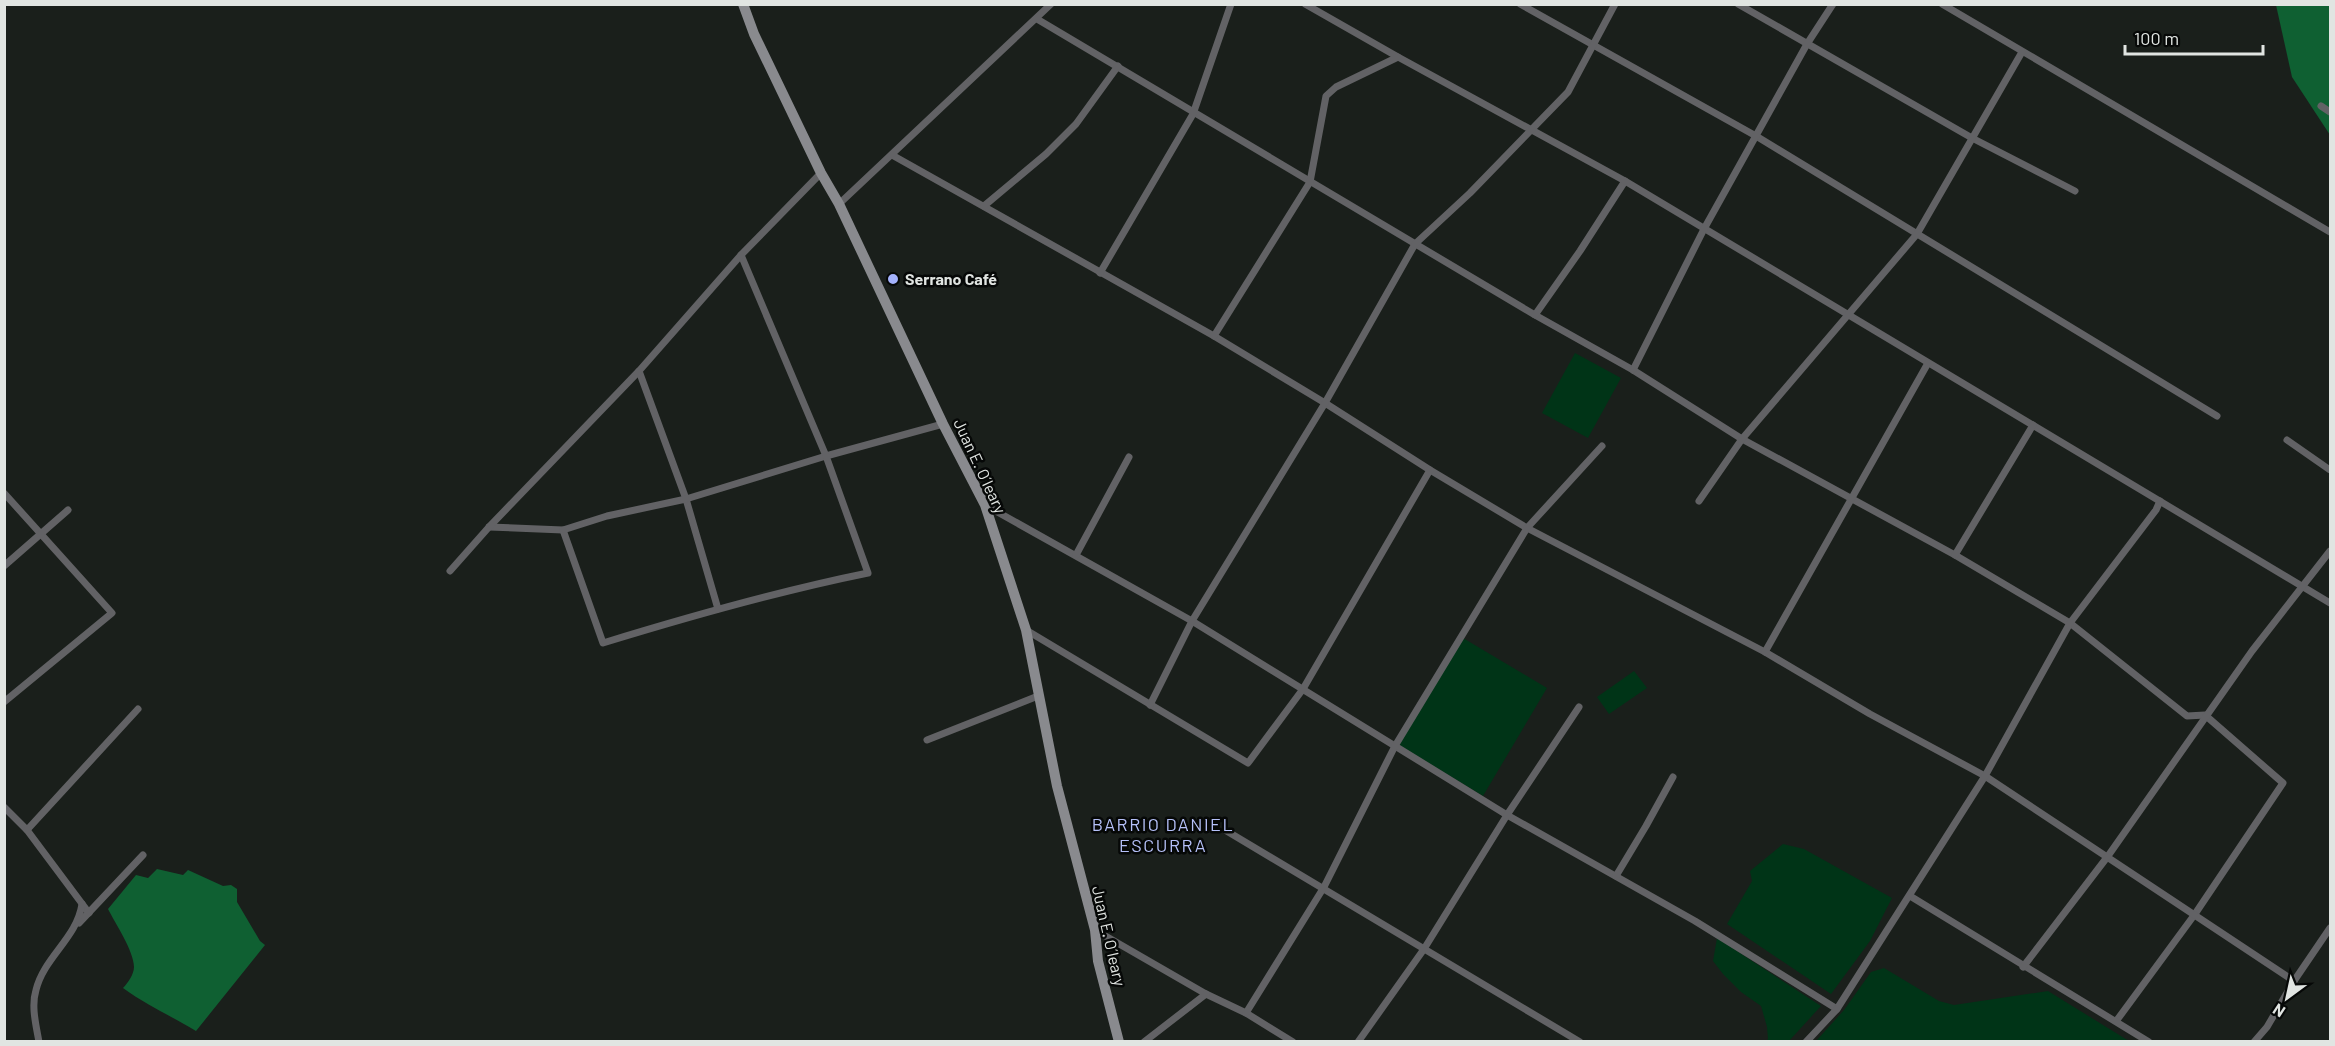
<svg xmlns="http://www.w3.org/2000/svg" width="2335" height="1046" viewBox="0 0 2335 1046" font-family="Barlow,sans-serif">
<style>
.green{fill:#003417}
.forest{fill:#0f6032}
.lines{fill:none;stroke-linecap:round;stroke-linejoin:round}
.street{stroke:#626265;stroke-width:7}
.secondary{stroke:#898a8e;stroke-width:10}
.poi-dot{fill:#a4b2fc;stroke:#060807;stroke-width:2}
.labels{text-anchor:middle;stroke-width:5;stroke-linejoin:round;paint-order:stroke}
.poi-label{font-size:16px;font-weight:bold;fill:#e1e5e2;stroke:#060807;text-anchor:start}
.street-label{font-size:16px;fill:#e1e5e2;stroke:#060807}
.neighbourhood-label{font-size:18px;letter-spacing:1.5px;fill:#b6c1f9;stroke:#060807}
</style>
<rect width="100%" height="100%" fill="#1a1f1b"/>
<g class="green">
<path d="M1575,353L1621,378L1588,438L1542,413Z"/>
<path d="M1463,638L1547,688L1483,796L1399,745Z"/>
<path d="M1634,671L1647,688L1609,714L1597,697Z"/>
<path d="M1783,844L1804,849L1892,898L1870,941L1831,994L1727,924L1752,881L1750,871Z"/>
<path d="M1717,938L1821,1006L1789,1041H1766L1768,1039L1767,1027L1761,1006L1741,992L1723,974L1713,961Z"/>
<path d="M1884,968L1939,1001L1954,1005L2048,991L2129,1041H1816L1844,1010L1871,972Z"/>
</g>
<g class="forest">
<path d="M2276,5H2330V135L2292,77Z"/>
<path d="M157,869L183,875L188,870L223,886L231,885L237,889V902L260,941L265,945L196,1031C171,1016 148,1006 123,988C128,983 134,974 134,967C134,951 115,923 108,909L136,875L148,878Z"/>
</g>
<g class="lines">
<g class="street">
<path d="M1305,4L1398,57"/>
<path d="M1520,4L1756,136L2217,416"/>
<path d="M1738,4L1972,138L2075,191"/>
<path d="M1942,4L2330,232"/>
<path d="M1037,19L1535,315L1633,370L1742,439L1955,555L2070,623L2187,716L2205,715L2283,783L2195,914L2117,1020"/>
<path d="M2321,106L2330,112"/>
<path d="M892,155L1214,336L1325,403L1430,470L1527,528L1765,652L1870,714L1985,776L2294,981"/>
<path d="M839,204L1051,4"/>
<path d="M984,206L1046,154L1076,124L1118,66"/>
<path d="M1100,273L1193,114L1231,4"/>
<path d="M1535,315L1580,251L1625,181"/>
<path d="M1214,336L1310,182L1326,96L1336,87L1398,57L1625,181L2330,603"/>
<path d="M1633,370L1704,229L1807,44L1833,4"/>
<path d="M639,371L686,499L718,609"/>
<path d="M2287,440L2330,470"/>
<path d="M4,493L112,613L4,702"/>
<path d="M1699,501L1742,439L1917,234L2022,52"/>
<path d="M985,505L1192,621L1507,815L1695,921L1837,1009"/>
<path d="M489,527L563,530L607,516L686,499L826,456L943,424"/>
<path d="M563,530L603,643C691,616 779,591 868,573L826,456L741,255"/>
<path d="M1076,555L1129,457"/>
<path d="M1955,555L2033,425"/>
<path d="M4,566L68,510"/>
<path d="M450,571L489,527L639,371L741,255L821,173"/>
<path d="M1026,630L1248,763L1303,689L1430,470"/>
<path d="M1765,652L1928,363"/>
<path d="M1150,705L1192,621L1325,403L1415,244L1470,193L1568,92L1615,4"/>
<path d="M927,740L1038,696"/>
<path d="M4,807L27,830L89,913"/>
<path d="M27,830L138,709"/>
<path d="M1225,830L1580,1042"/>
<path d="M1616,876L1646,826L1673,777"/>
<path d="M1910,896L2149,1042"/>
<path d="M79,923L143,855"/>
<path d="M1095,930L1206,994L1246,1013L1293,1042"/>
<path d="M2023,967L2108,856L2252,651L2330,551"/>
<path d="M1246,1013L1324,887L1395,746L1527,528L1602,446"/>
<path d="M39,1042C36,1025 31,1006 36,990C44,957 77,938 82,904"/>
<path d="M1144,1042L1206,994"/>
<path d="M1358,1042L1424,949L1507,815L1579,707"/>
<path d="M1806,1042L1837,1009L1985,776L2070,623L2156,510L2160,501"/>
<path d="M2254,1042L2267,1027L2294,981L2330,928"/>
</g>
<path class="secondary" d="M743,4L754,34L821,173L839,204L943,424L985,505L1026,630L1057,786L1095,930L1098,961L1119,1042"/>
</g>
<circle class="poi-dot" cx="893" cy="279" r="6"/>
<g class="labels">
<g class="poi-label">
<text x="905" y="285">Serrano Café</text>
</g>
<g class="street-label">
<text transform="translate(980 466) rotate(65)" y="6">Juan E. O´leary</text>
<text transform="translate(1109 936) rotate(77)" y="6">Juan E. O´leary</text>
</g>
<g class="neighbourhood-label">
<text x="1163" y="831">BARRIO DANIEL<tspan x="1163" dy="21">ESCURRA</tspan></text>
</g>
</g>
<rect width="2335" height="1046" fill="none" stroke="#e1e5e2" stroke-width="12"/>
<g transform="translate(2287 998) rotate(213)" stroke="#060807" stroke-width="4.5" paint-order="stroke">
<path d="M0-4.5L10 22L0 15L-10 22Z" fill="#e1e5e2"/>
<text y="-9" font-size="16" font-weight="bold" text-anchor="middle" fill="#e1e5e2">N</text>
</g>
<path d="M2125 45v9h138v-9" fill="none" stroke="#e1e5e2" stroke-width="3"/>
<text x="2134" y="45" font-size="18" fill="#e1e5e2" stroke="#060807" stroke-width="4.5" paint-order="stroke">100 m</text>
</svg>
